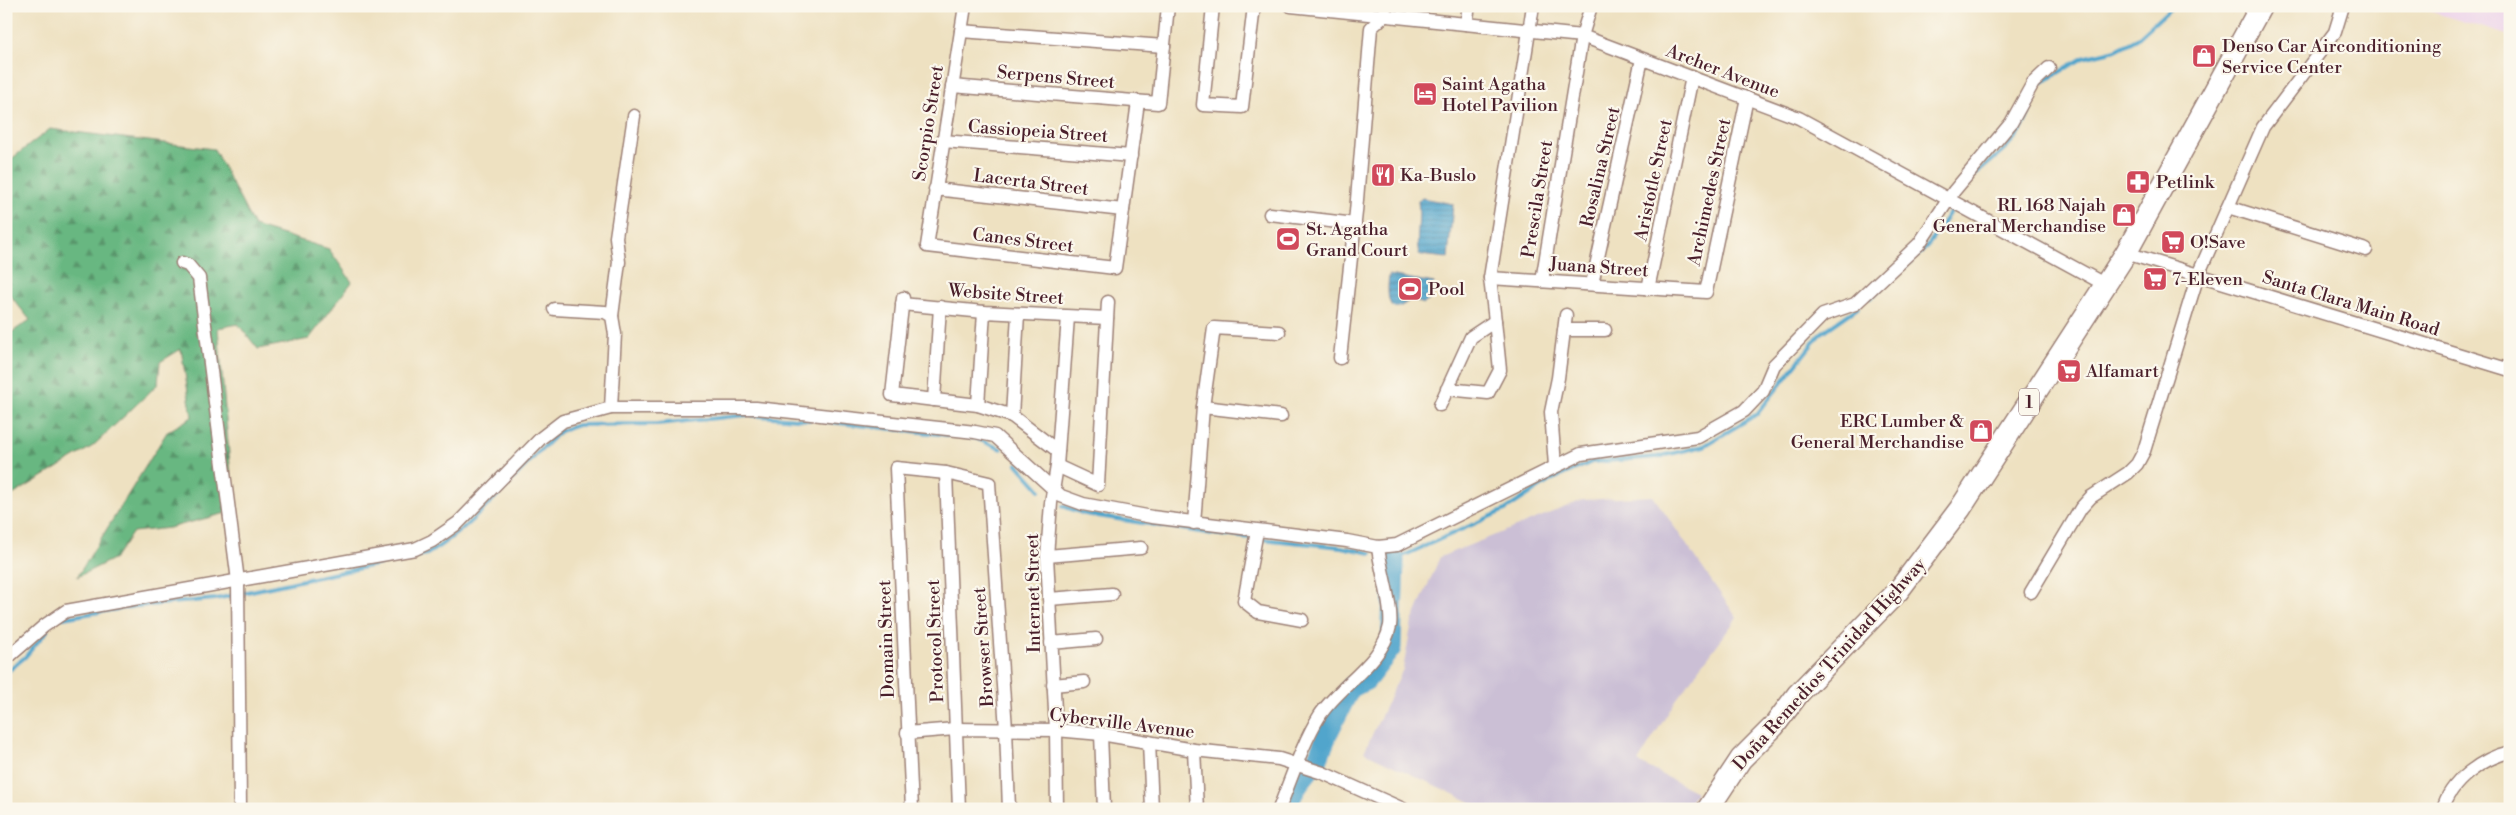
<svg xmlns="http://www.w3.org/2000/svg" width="2516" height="815" viewBox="0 0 2516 815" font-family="'Libre Bodoni',serif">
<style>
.built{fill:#ecd1ea}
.industrial{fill:#cbbfd5}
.forest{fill:url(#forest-firs);stroke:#596b56}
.water{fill:url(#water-rules);stroke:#4e627c}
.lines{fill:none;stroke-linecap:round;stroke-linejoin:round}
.stream{stroke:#51a5cc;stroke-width:4}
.river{stroke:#51a5cc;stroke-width:21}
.minor-casing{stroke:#9c8076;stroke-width:15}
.trunk-casing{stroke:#9c8076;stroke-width:24}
.minor{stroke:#fff;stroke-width:12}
.trunk{stroke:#fff;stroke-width:21}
.labels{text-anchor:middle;stroke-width:4.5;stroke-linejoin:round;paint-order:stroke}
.shield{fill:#fbf7ec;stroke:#7f6065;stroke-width:1}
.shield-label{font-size:16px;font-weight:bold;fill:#4a1f2b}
.poi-label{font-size:18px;fill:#4a1f2b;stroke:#fbf7ec;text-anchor:start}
.street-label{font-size:18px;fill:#4a1f2b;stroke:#fbf7ec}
</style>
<defs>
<pattern id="forest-firs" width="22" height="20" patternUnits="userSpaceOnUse" patternTransform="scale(1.25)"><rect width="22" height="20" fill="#68b781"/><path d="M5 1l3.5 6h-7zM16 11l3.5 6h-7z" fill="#58946a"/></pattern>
<pattern id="water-rules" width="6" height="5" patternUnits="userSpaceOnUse" patternTransform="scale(1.25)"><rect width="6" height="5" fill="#51a5cc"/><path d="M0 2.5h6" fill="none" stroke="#4586a6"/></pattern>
</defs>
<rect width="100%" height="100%" fill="#fbf7ec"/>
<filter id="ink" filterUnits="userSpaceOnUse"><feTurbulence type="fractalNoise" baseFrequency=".02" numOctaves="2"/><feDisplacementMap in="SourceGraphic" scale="10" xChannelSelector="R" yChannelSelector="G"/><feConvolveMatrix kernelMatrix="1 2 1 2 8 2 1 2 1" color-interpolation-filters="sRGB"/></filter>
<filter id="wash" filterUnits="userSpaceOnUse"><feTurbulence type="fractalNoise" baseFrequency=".0096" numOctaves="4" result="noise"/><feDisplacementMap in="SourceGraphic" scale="20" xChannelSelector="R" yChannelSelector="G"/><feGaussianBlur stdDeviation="1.12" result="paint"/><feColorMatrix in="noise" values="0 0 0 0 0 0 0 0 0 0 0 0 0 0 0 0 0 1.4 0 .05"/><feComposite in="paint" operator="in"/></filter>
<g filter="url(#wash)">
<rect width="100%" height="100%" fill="#eee1c1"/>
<path class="built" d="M2413,6H2510V36Z"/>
<path class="industrial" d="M1653,496L1737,618L1676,700L1638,762L1696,792L1686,809H1485L1364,752L1403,669L1412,622L1440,557L1583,500Z"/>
<path class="forest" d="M50,129L214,149L254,226L329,249L352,282L309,339L258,349L238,324L218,328L234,511L169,528L133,532L115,558L77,577L167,432L192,417L181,349L160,362L158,384L93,446L6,499V336L30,320L6,290V163Z"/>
<g class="water">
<path d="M1422,198L1453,204L1448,258L1419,255C1415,237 1421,219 1418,201Z"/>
<path d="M1389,275L1434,283L1431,299L1423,304L1411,299C1386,321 1387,294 1389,275Z"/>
</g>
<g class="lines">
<g class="stream">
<path d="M2041,83L2083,58L2116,50L2137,39L2173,6"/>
<path d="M1975,175C2011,144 2025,138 2035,90"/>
<path d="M1870,298L1927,247L1952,209"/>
<path d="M821,421L975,438L1001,449"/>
<path d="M1017,464L1040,490"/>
<path d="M1063,506L1085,514L1213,534L1341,547L1371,553"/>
<path d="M1386,557L1394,560L1505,510L1551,480L1592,462L1657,457L1704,446L1757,414L1820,334L1859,307"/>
<path d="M242,593L427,554C477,525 517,471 560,431L578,425L657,424L747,415L809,420"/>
<path d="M63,618L136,606L216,599L234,595"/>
<path d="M6,673L25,657L47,631"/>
</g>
<path class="river" d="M1285,809L1298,784L1317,760L1329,730L1350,688L1366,680L1391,648L1394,560"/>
</g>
</g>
<g filter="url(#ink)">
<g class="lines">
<defs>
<g id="minor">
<path d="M965,6L927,246L1115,268L1138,102"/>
<path d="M1213,6L1203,105L1242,107L1254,6"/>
<path d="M1291,6L1582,36L1799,118L2106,285"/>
<path d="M1466,24L1469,6"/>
<path d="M961,31L1164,46"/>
<path d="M952,86L1158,103L1168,6"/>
<path d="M943,141L1131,156"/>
<path d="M935,189L1123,210"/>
<path d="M2228,207L2366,250"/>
<path d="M1270,214L1355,224"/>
<path d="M2126,253L2510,370"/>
<path d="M182,263L188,265L199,278L238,581L240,809"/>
<path d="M1490,278L1706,292L1747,98"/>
<path d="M1542,281L1582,36L1591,6"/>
<path d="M1592,284L1642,59"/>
<path d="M1648,289L1692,77"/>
<path d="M903,298L892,395L978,405L1012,416L1058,451"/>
<path d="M902,304L984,312L1107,318"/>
<path d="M554,309L605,312L612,316L615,334L611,408"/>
<path d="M612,316L619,262L616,237L634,116"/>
<path d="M1495,321L1490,278L1533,6"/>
<path d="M1564,330H1605"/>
<path d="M1340,358L1356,212L1371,28L1384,16L1385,6"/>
<path d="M934,400L940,307"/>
<path d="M978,405L984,312"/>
<path d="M1440,405L1471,337L1495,321L1500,370L1488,393L1447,389"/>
<path d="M1203,407L1214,328L1279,332"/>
<path d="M1012,416L1018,314"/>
<path d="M1057,466L1098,485L1108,302"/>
<path d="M1555,466L1551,412L1558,378L1566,315"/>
<path d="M946,473L959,809"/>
<path d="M1194,523L1203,407L1281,416"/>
<path d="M1257,531L1244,601L1258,612L1302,620"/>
<path d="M1047,556L1141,548"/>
<path d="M2031,592L2081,508L2091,497L2128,473L2137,464L2144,451L2198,275L2263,127L2335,32L2343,6"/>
<path d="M1049,599L1112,594"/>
<path d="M1051,643L1096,639"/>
<path d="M6,659L44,626L66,611L415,549L432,541L458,523L541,438L563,421L611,408H756L975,432L995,436L1061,496L1083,504L1152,517L1347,541L1378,547L1397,545L1581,454L1698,437L1744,411L1763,391L1774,365L1823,315L1855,304L1919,244L1954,191L2011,123L2033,83L2049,68"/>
<path d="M1053,685L1084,682"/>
<path d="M907,733L955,729L1056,730L1101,734L1194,750L1279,759L1323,773L1403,809"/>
<path d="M1101,734L1104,809"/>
<path d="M1149,742L1152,809"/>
<path d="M1194,750L1197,809"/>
<path d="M912,809L896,468L946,473L989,483L1006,729L1009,809"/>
<path d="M1057,809L1056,730L1047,556L1051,503L1057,466L1068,317"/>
<path d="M1279,809C1291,779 1303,742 1320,715C1340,685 1383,662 1390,626C1393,606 1380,569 1378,547"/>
<path d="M2443,809C2450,781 2483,758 2510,752"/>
</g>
<path id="trunk" d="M1708,809L1741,759L1774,726L1798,694L1898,591L1960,509L2126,253L2261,6"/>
</defs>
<use href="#minor" class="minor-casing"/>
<use href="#trunk" class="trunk-casing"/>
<use href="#minor" class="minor"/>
<use href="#trunk" class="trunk"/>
</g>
</g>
<defs>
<symbol id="shop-square" viewBox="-11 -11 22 22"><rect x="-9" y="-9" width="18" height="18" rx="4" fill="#d1495b" stroke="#fbf7ec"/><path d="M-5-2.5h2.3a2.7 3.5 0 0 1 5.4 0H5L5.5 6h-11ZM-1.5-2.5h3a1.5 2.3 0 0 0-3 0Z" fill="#fff"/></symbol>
<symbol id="hotel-square" viewBox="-11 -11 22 22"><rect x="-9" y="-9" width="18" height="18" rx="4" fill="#d1495b" stroke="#fbf7ec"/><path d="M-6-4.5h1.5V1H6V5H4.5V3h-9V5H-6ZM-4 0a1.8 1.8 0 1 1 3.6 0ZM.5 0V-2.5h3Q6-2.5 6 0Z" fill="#fff"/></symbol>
<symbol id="restaurant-square" viewBox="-11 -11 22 22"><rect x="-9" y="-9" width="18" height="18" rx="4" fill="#d1495b" stroke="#fbf7ec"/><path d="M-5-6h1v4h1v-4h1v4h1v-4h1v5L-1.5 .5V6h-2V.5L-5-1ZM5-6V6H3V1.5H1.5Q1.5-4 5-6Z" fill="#fff"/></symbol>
<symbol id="pharmacy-square" viewBox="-11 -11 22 22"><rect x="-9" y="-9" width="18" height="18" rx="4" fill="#d1495b" stroke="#fbf7ec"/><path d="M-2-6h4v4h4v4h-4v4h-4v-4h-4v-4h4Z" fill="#fff"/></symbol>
<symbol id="stadium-square" viewBox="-11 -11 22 22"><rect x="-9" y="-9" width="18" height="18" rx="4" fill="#d1495b" stroke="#fbf7ec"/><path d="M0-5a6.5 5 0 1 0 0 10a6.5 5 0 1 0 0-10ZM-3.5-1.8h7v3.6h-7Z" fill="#fff"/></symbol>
<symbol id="supermarket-square" viewBox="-11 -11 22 22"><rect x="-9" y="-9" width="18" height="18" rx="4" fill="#d1495b" stroke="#fbf7ec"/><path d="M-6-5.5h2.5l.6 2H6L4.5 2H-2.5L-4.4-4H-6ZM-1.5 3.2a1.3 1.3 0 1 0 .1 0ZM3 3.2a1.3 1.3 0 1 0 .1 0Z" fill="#fff"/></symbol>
</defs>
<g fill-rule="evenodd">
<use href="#shop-square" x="2190" y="42" width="28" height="28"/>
<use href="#hotel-square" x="1411" y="80" width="28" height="28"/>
<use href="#restaurant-square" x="1369" y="161" width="28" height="28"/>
<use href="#pharmacy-square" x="2124" y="168" width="28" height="28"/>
<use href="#shop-square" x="2110" y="201" width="28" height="28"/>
<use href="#stadium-square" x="1274" y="225" width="28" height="28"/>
<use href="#supermarket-square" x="2159" y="228" width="28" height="28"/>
<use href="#supermarket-square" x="2141" y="265" width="28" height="28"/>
<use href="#stadium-square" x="1396" y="275" width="28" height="28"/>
<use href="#supermarket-square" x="2055" y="357" width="28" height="28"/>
<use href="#shop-square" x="1967" y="417" width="28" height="28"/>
</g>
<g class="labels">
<rect class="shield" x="2019" y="388.5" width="20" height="27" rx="4"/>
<g class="shield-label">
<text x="2029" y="408">1</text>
</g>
<g class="poi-label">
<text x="2222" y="52">Denso Car Airconditioning<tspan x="2222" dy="21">Service Center</tspan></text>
<text x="1442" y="90">Saint Agatha<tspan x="1442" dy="21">Hotel Pavilion</tspan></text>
<text x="1400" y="181">Ka-Buslo</text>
<text x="2156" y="188">Petlink</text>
<text x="2106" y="211" text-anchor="end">RL 168 Najah<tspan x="2106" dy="21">General Merchandise</tspan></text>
<text x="1306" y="235">St. Agatha<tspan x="1306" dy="21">Grand Court</tspan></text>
<text x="2190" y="248">O!Save</text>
<text x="2172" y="285">7-Eleven</text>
<text x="1428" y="295">Pool</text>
<text x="2086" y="377">Alfamart</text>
<text x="1964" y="427" text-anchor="end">ERC Lumber &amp;<tspan x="1964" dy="21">General Merchandise</tspan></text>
</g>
<g class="street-label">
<text transform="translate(1723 71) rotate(21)" y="6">Archer Avenue</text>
<text transform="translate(1056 77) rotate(5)" y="6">Serpens Street</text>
<text transform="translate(928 123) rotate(-81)" y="6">Scorpio Street</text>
<text transform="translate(1038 131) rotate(4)" y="6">Cassiopeia Street</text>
<text transform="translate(1600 167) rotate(-77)" y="6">Rosalina Street</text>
<text transform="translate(1653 180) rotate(-78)" y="6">Aristotle Street</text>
<text transform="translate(1031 182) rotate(7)" y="6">Lacerta Street</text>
<text transform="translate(1709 192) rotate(-78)" y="6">Archimedes Street</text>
<text transform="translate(1537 199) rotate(-81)" y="6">Prescila Street</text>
<text transform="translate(1023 240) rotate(7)" y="6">Canes Street</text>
<text transform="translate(1599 267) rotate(4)" y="6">Juana Street</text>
<text transform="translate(1006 294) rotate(4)" y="6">Website Street</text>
<text transform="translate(2351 303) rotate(17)" y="6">Santa Clara Main Road</text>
<text transform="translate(1033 593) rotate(-91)" y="6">Internet Street</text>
<text transform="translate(886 639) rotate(-92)" y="6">Domain Street</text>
<text transform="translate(935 641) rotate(-92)" y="6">Protocol Street</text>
<text transform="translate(983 647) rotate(-94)" y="6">Browser Street</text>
<text transform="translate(1829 664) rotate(-48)" y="6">Doña Remedios Trinidad Highway</text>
<text transform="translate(1122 723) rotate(7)" y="6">Cyberville Avenue</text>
</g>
</g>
<rect width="2516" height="815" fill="none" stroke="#fbf7ec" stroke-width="25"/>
</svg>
